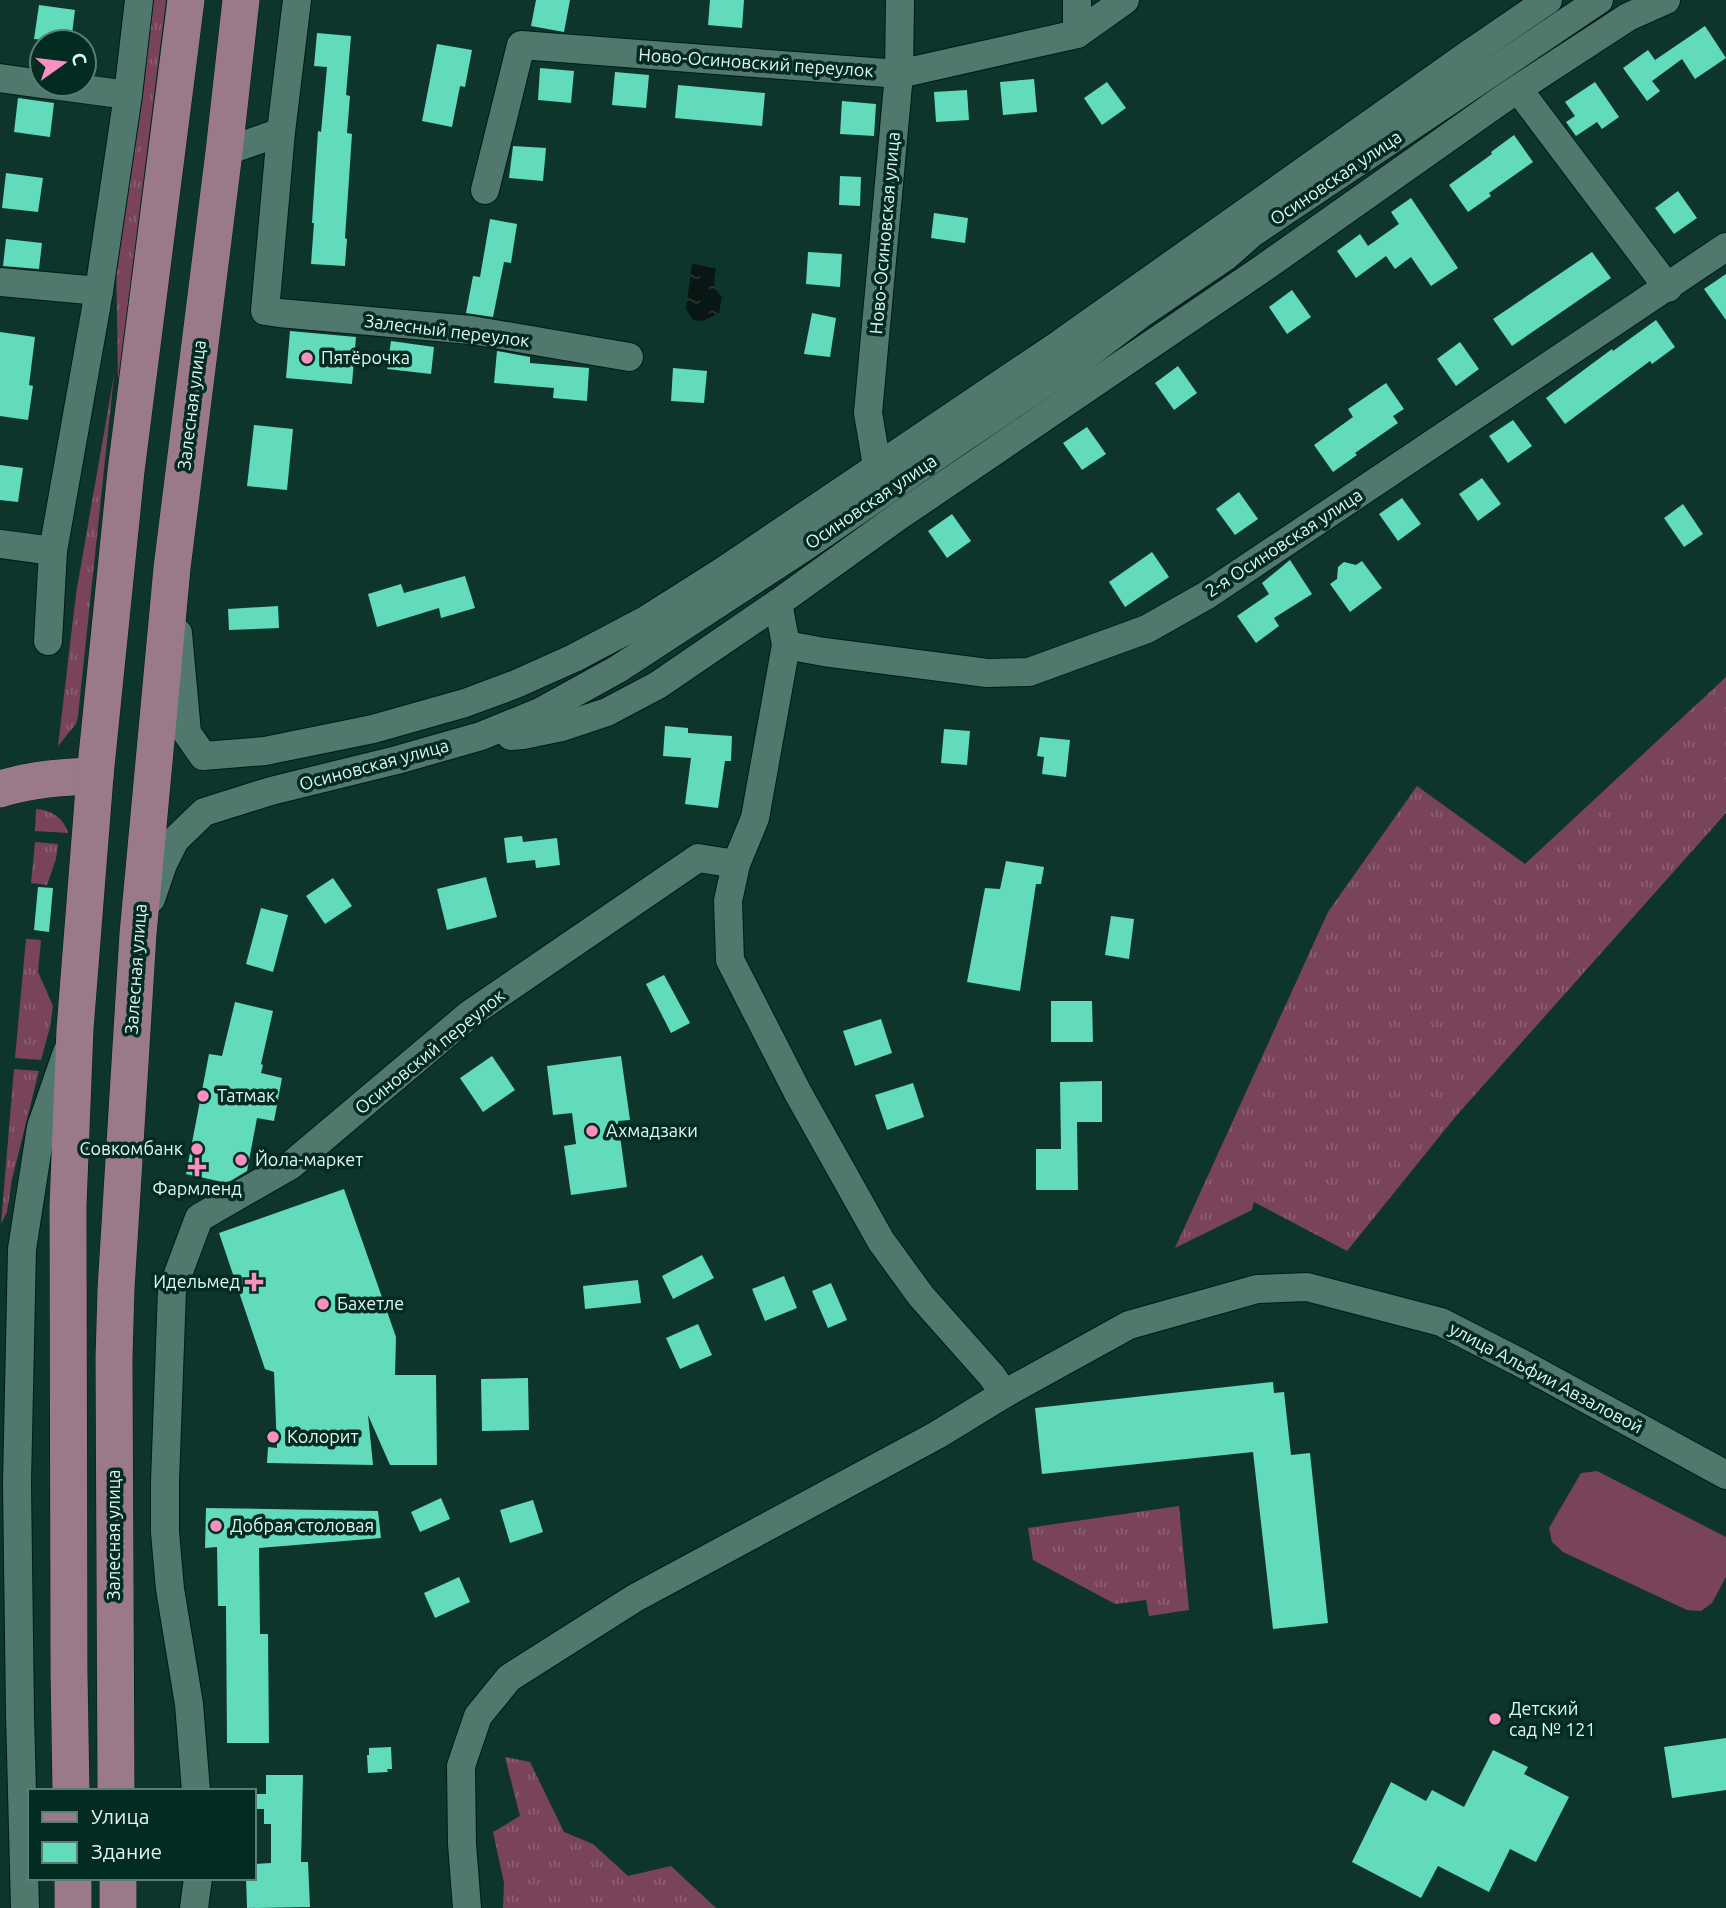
<svg xmlns="http://www.w3.org/2000/svg" width="1726" height="1908" viewBox="0 0 1726 1908" font-family="Ubuntu,sans-serif">
<style>
.grass{fill:url(#grass-tufts)}
.pitch{fill:#79435c}
.water{fill:url(#water-ripples)}
.building{fill:#62dabc}
.lines{fill:none;stroke-linecap:round;stroke-linejoin:round}
.minor-casing{stroke:#001b15;stroke-width:30}
.major-casing{stroke:#001b15;stroke-width:38}
.minor{stroke:#51786c;stroke-width:28}
.major{stroke:#9a798a;stroke-width:37}
.poi-dot{fill:#fc8fc1;stroke:#022b22;stroke-width:2.5}
.labels{text-anchor:middle;stroke-width:7;stroke-linejoin:round;paint-order:stroke}
.street-label{font-size:18px;fill:#e2f7f0;stroke:#022b22}
.poi-label{font-size:18px;fill:#e2f7f0;stroke:#022b22;text-anchor:start}
</style>
<defs>
<pattern id="grass-tufts" width="24" height="20" patternUnits="userSpaceOnUse" patternTransform="scale(1.75)"><rect width="24" height="20" fill="#79435c"/><path d="M3 7l-1-3M5 7V3M7 7l1-3M15 17l-1-3M17 17v-4M19 17l1-3" fill="none" stroke="#8c5f74"/></pattern>
<pattern id="water-ripples" width="26" height="14" patternUnits="userSpaceOnUse" patternTransform="scale(1.75)"><rect width="26" height="14" fill="#081713"/><path d="M2 4q2-2 4 0t4 0M15 11q2-2 4 0t4 0" fill="none" stroke="#2c3a36"/></pattern>
</defs>
<rect width="100%" height="100%" fill="#0e352c"/>
<g class="grass">
<path d="M147,0H166L118,380L116,254Z"/>
<path d="M114,375L78,716L76,724L58,746L76,594Z"/>
<path d="M1726,677V813L1456,1116L1347,1251L1254,1202L1252,1210L1175,1248L1328,912L1417,786L1525,864Z"/>
<path d="M36,809C51,810 64,818 68,833L35,831Z"/>
<path d="M35,842L58,844L56,859L47,885L31,883Z"/>
<path d="M26,939L41,940L38,972L53,1006L50,1027L41,1060L15,1058Z"/>
<path d="M14,1069L39,1071L12,1179L7,1212L1,1224Z"/>
<path d="M1179,1506L1189,1610L1149,1616L1146,1600L1115,1604L1033,1560L1028,1528Z"/>
<path d="M505,1757L530,1762L564,1832L593,1844L628,1876L671,1866L716,1908H503L504,1883L493,1832L520,1816Z"/>
</g>
<path class="pitch" d="M1597,1471L1726,1537V1577L1712,1603L1701,1611L1687,1610L1563,1552L1552,1542L1549,1528L1581,1473Z"/>
<path class="water" d="M692,264C701,264 707,268 716,268C714,281 712,288 722,297L719,313L703,321L693,320L686,309Z"/>
<g class="building">
<path d="M536,0H570L564,32L531,26Z"/>
<path d="M710,0H744L742,28L708,25Z"/>
<path d="M39,5L75,10L71,42L34,39Z"/>
<path d="M1705,26L1726,58L1695,79L1682,59L1652,81L1660,91L1647,101L1623,68L1648,50L1655,60Z"/>
<path d="M317,33L351,36L346,95L350,96L347,133L352,134L345,238L347,239L345,266L311,264L314,223H312L318,131L321,132L327,67L314,66Z"/>
<path d="M437,44L472,50L465,87L460,86L452,127L422,121Z"/>
<path d="M540,68L574,71L571,103L538,100Z"/>
<path d="M615,72L649,75L646,108L612,105Z"/>
<path d="M1034,79L1037,112L1003,115L1000,82Z"/>
<path d="M1107,82L1126,108L1102,125L1084,98Z"/>
<path d="M1595,82L1619,117L1602,129L1597,122L1576,136L1566,122L1575,116L1565,102Z"/>
<path d="M678,85L765,93L762,126L675,118Z"/>
<path d="M967,90L969,120L936,122L934,92Z"/>
<path d="M18,98L54,103L50,137L14,132Z"/>
<path d="M842,101L876,104L874,136L840,134Z"/>
<path d="M1514,135L1533,162L1489,193L1491,196L1468,212L1449,185L1492,154L1491,152Z"/>
<path d="M513,146L546,148L543,181L509,178Z"/>
<path d="M6,173L43,178L38,212L2,208Z"/>
<path d="M840,176L861,177L860,206L839,205Z"/>
<path d="M1678,191L1697,218L1674,234L1655,208Z"/>
<path d="M1411,198L1458,268L1431,286L1411,257L1395,269L1386,256L1356,278L1337,251L1360,234L1368,246L1399,224L1391,212Z"/>
<path d="M934,213L968,218L965,243L931,238Z"/>
<path d="M490,219L517,224L511,263L504,262L493,317L466,313L473,276L480,277Z"/>
<path d="M6,239L42,243L39,269L3,266Z"/>
<path d="M808,252L842,254L840,287L806,284Z"/>
<path d="M1592,252L1611,278L1512,346L1493,319Z"/>
<path d="M1726,274V320L1704,289Z"/>
<path d="M1292,290L1311,317L1287,334L1269,307Z"/>
<path d="M812,313L836,318L830,357L804,354Z"/>
<path d="M1656,320L1675,347L1652,364L1650,361L1565,424L1546,398L1612,349L1613,351Z"/>
<path d="M290,331L356,337L352,384L286,378Z"/>
<path d="M0,332L35,337L29,385L33,386L28,420L0,416Z"/>
<path d="M391,341L434,347L431,374L387,369Z"/>
<path d="M1460,342L1479,369L1456,386L1437,359Z"/>
<path d="M497,351L530,357V363L589,368L587,401L553,398L554,388L494,383Z"/>
<path d="M1178,366L1197,393L1174,410L1155,383Z"/>
<path d="M673,368L707,371L704,403L671,401Z"/>
<path d="M1386,383L1404,409L1393,416L1398,423L1355,453L1357,455L1333,472L1314,445L1353,417L1348,409Z"/>
<path d="M1513,420L1532,446L1508,463L1489,436Z"/>
<path d="M254,425L293,429L287,490L247,486Z"/>
<path d="M1087,427L1106,454L1082,470L1063,443Z"/>
<path d="M0,465L23,468L18,502L0,500Z"/>
<path d="M1482,478L1501,504L1478,521L1459,494Z"/>
<path d="M1239,492L1258,519L1235,535L1216,509Z"/>
<path d="M1402,498L1421,524L1398,541L1379,514Z"/>
<path d="M1683,504L1703,534L1684,547L1664,518Z"/>
<path d="M952,514L971,541L947,558L928,531Z"/>
<path d="M1152,552L1169,577L1125,607L1109,582Z"/>
<path d="M1290,560L1312,594L1274,618L1279,626L1256,643L1237,616L1269,594L1262,583Z"/>
<path d="M1362,561L1382,588L1350,612L1330,584L1337,579L1338,567L1344,562L1356,565Z"/>
<path d="M465,576L475,608L441,618L439,608L377,627L368,594L401,584L404,593Z"/>
<path d="M278,606L279,628L229,630L228,609Z"/>
<path d="M665,726L688,728V733L732,736L731,761H725L718,808L685,804L691,758L663,756Z"/>
<path d="M944,729L970,731L967,765L941,763Z"/>
<path d="M1040,737L1070,740L1066,777L1042,774L1044,757L1037,756Z"/>
<path d="M522,836L523,842L557,838L560,865L536,868L535,860L507,863L504,838Z"/>
<path d="M1006,861L1044,867L1041,884H1036L1020,991L967,982L985,888L1000,889Z"/>
<path d="M486,877L497,917L447,930L437,889Z"/>
<path d="M333,878L352,906L325,924L306,896Z"/>
<path d="M38,887L53,888L49,932L34,930Z"/>
<path d="M261,908L288,915L273,972L246,964Z"/>
<path d="M1111,916L1134,919L1129,959L1105,955Z"/>
<path d="M664,975L690,1023L671,1033L646,984Z"/>
<path d="M1051,1001H1092L1093,1042H1051Z"/>
<path d="M235,1002L273,1011L261,1064L263,1065L261,1073L282,1078L274,1121L257,1118L247,1171L227,1183L186,1174L209,1054L222,1056Z"/>
<path d="M881,1019L892,1053L855,1066L843,1031Z"/>
<path d="M492,1056L515,1090L483,1112L460,1078Z"/>
<path d="M621,1056L630,1120L618,1121L627,1187L571,1195L564,1146L576,1144L572,1113L553,1115L547,1066Z"/>
<path d="M1102,1081V1122H1077L1078,1190H1036V1149H1061L1060,1082Z"/>
<path d="M913,1083L924,1117L887,1130L875,1095Z"/>
<path d="M344,1189L396,1337L395,1375H436L437,1465H390L368,1415L373,1465L267,1463L268,1447L277,1448L274,1372L265,1369L219,1233Z"/>
<path d="M702,1255L714,1278L673,1299L662,1276Z"/>
<path d="M784,1276L797,1308L765,1321L752,1289Z"/>
<path d="M638,1280L641,1303L585,1309L583,1286Z"/>
<path d="M831,1283L847,1320L828,1328L812,1291Z"/>
<path d="M698,1324L712,1355L680,1369L666,1338Z"/>
<path d="M528,1378L529,1430L482,1431L481,1379Z"/>
<path d="M1273,1382L1274,1393L1284,1392L1291,1455L1310,1453L1328,1623L1273,1629L1253,1452L1042,1474L1035,1408Z"/>
<path d="M441,1498L450,1519L420,1532L411,1512Z"/>
<path d="M533,1500L543,1532L510,1543L500,1510Z"/>
<path d="M206,1508L378,1511L381,1538L259,1548L260,1634H268L269,1743H227L226,1606H218L217,1547L205,1548Z"/>
<path d="M459,1577L470,1602L435,1618L424,1593Z"/>
<path d="M1726,1738V1790L1672,1798L1664,1747Z"/>
<path d="M391,1747L392,1769H387L388,1772L368,1773L367,1755H369V1748Z"/>
<path d="M1493,1750L1528,1767L1524,1774L1569,1797L1536,1862L1510,1849L1489,1892L1438,1866L1421,1898L1352,1862L1391,1782L1426,1801L1432,1790L1464,1807Z"/>
<path d="M266,1775H303L301,1862H308L310,1907L247,1908L246,1878H254V1864L271,1863V1824H264V1809H254V1794H266Z"/>
</g>
<g class="lines">
<defs>
<g id="minor">
<path d="M297,0L281,132L265,311L279,313L471,330L629,357"/>
<path d="M1077,0V34"/>
<path d="M0,78L42,84"/>
<path d="M45,84L128,95"/>
<path d="M1518,89L1668,288"/>
<path d="M224,152L281,132"/>
<path d="M485,190L521,45L899,74L1077,34L1125,0"/>
<path d="M0,282L99,291"/>
<path d="M877,466L868,413L899,74L900,0"/>
<path d="M0,544L53,551"/>
<path d="M778,603L786,645L755,818L736,864L728,901L730,960L798,1093L881,1241L921,1296L992,1376L1004,1394"/>
<path d="M178,633L187,733L203,756L265,751L373,729L465,703L516,684L574,658L644,621L723,571L1061,343L1469,54L1548,0"/>
<path d="M48,641L53,551L99,291L128,95L139,0"/>
<path d="M786,645L824,652L987,673L1029,672L1147,629L1207,595L1726,247"/>
<path d="M511,736L523,735L562,727L607,712L658,685L778,603L899,516L1262,269L1507,96L1628,17L1666,0"/>
<path d="M151,899L163,864L175,840L204,812L271,791L397,760L481,736L540,712L618,669L806,546L963,438L1081,359L1141,314L1225,257L1251,234L1599,0"/>
<path d="M196,1791L189,1704L170,1589L165,1532V1482L172,1290L199,1218L291,1165L470,1014L698,858L736,864"/>
<path d="M25,1908L20,1714L17,1483L22,1249L41,1127L67,1052"/>
<path d="M194,1908L198,1878"/>
<path d="M467,1908L462,1844L461,1766L478,1716L509,1678L635,1598L937,1435L1004,1394L1129,1325L1257,1289L1307,1287L1441,1322L1517,1361L1726,1475"/>
</g>
<g id="major">
<path d="M0,789C31,779 63,777 95,776"/>
<path d="M71,1791L69,1672L68,1206L75,1029L95,776L126,471L186,0"/>
<path d="M116,1791L114,1358L116,1289L138,934L172,568L224,152L241,0"/>
<path d="M73,1878V1908"/>
<path d="M118,1878V1908"/>
</g>
</defs>
<use href="#minor" class="minor-casing"/>
<use href="#major" class="major-casing"/>
<use href="#minor" class="minor"/>
<use href="#major" class="major"/>
</g>
<g class="poi-dot">
<circle cx="307" cy="358" r="7"/>
<circle cx="203" cy="1096" r="7"/>
<circle cx="592" cy="1131" r="7"/>
<circle cx="197" cy="1149" r="7"/>
<circle cx="241" cy="1160" r="7"/>
<path d="M193.5 1156.5h7v7h7v7h-7v7h-7v-7h-7v-7h7z"/>
<path d="M250.5 1271.5h7v7h7v7h-7v7h-7v-7h-7v-7h7z"/>
<circle cx="323" cy="1304" r="7"/>
<circle cx="273" cy="1437" r="7"/>
<circle cx="216" cy="1526" r="7"/>
<circle cx="1495" cy="1719" r="7"/>
</g>
<g class="labels">
<g class="street-label">
<text transform="translate(756 63) rotate(4)" y="6">Ново-Осиновский переулок</text>
<text transform="translate(1336 178) rotate(-34)" y="6">Осиновская улица</text>
<text transform="translate(885 233) rotate(-85)" y="6">Ново-Осиновская улица</text>
<text transform="translate(447 331) rotate(7)" y="6">Залесный переулок</text>
<text transform="translate(192 405) rotate(-83)" y="6">Залесная улица</text>
<text transform="translate(871 502) rotate(-34)" y="6">Осиновская улица</text>
<text transform="translate(1284 543) rotate(-33)" y="6">2-я Осиновская улица</text>
<text transform="translate(374 765) rotate(-15)" y="6">Осиновская улица</text>
<text transform="translate(136 969) rotate(-86)" y="6">Залесная улица</text>
<text transform="translate(430 1052) rotate(-39)" y="6">Осиновский переулок</text>
<text transform="translate(1546 1378) rotate(28)" y="6">улица Альфии Авзаловой</text>
<text transform="translate(114 1535) rotate(-90)" y="6">Залесная улица</text>
</g>
<g class="poi-label">
<text x="321" y="364">Пятёрочка</text>
<text x="217" y="1102">Татмак</text>
<text x="606" y="1137">Ахмадзаки</text>
<text x="183" y="1155" text-anchor="end">Совкомбанк</text>
<text x="255" y="1166">Йола-маркет</text>
<text x="197" y="1195" text-anchor="middle">Фармленд</text>
<text x="240" y="1288" text-anchor="end">Идельмед</text>
<text x="337" y="1310">Бахетле</text>
<text x="287" y="1443">Колорит</text>
<text x="230" y="1532">Добрая столовая</text>
<text x="1509" y="1715">Детский<tspan x="1509" dy="21">сад № 121</tspan></text>
</g>
</g>
<rect x="28" y="1789" width="228" height="91" fill="#022b22" stroke="#5c7d74" stroke-width="2"/>
<rect x="42" y="1812" width="35" height="10" fill="#9a798a" stroke="#5c7d74" stroke-width="2"/>
<text x="91" y="1824" font-size="21" fill="#e2f7f0">Улица</text>
<rect x="42" y="1842" width="35" height="21" fill="#62dabc" stroke="#5c7d74" stroke-width="2"/>
<text x="91" y="1859" font-size="21" fill="#e2f7f0">Здание</text>
<g transform="translate(63 63) rotate(76)"><circle r="33" fill="#022b22" stroke="#5c7d74" stroke-width="2"/>
<path d="M0-5L12 26L0 18L-12 26Z" fill="#fc8fc1"/>
<text y="-10" font-size="19" font-weight="bold" text-anchor="middle" fill="#e2f7f0">С</text>
</g>
</svg>
